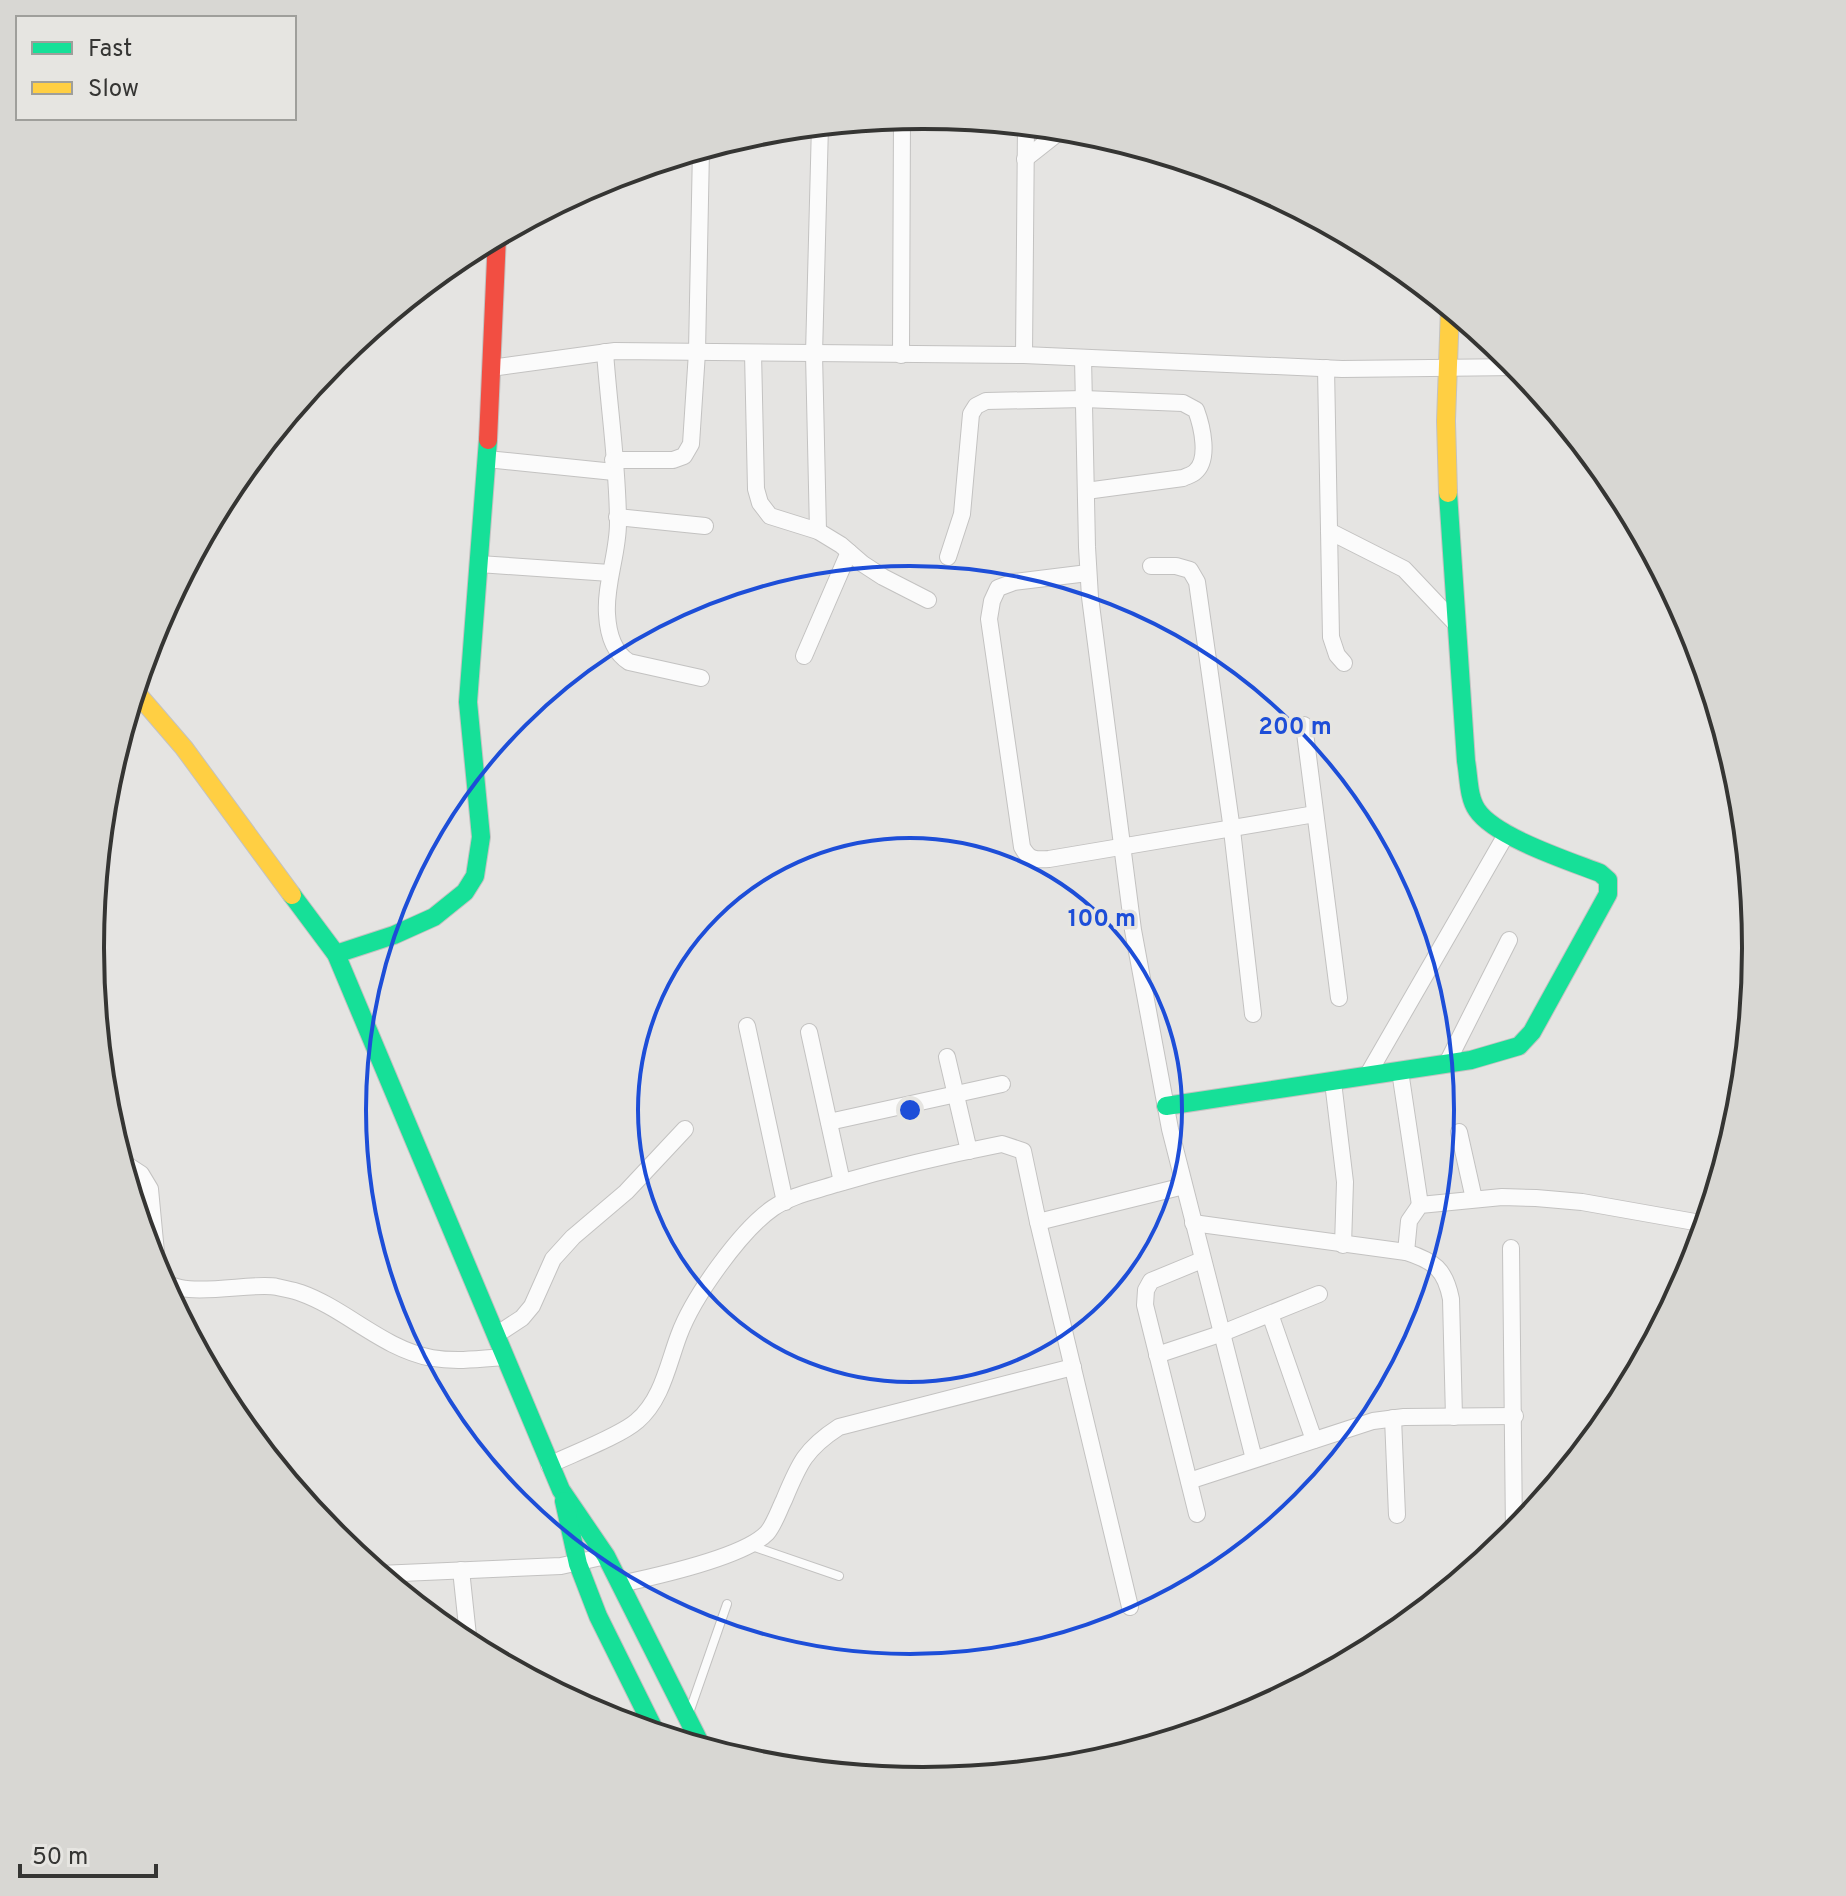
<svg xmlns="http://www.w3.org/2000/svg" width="1846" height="1896" viewBox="0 0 1846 1896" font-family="Overpass,sans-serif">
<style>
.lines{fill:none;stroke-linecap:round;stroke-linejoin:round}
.lane-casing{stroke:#c3c2c1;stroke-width:10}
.street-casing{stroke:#c3c2c1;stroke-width:18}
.fast-casing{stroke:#c3c2c1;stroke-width:20}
.slow-casing{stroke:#c3c2c1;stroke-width:20}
.jam-casing{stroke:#c3c2c1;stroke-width:20}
.lane{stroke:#fbfbfb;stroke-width:8}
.street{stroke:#fbfbfb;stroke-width:16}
.fast{stroke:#16e098;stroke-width:18}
.slow{stroke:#ffcf43;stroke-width:18}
.jam{stroke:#f24e42;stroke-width:18}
.ring{fill:none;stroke:#1d4ed8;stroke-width:4}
.rim{fill:none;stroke:#353533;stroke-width:4}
.centre{fill:#1d4ed8;stroke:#e6e5e1;stroke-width:4}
.ring-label{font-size:24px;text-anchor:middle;font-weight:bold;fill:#1d4ed8;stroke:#e6e5e1;stroke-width:7;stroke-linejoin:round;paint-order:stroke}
</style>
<rect width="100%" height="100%" fill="#e5e4e2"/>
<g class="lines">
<defs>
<g id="lane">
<path d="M749,1545L839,1576"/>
<path d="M689,1713L727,1604"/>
</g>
<g id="street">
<path d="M1025,159L1063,129"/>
<path d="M605,352C609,409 618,467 618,523C618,554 605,584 607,614C608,633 613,652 629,662L701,678"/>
<path d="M753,353L756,489L760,503L770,516L818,531L841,545L863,564L883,577L928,600"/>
<path d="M901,355L902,117"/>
<path d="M1024,355L1026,125"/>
<path d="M1083,358L1087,547L1090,597L1133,930L1170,1129L1254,1459"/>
<path d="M491,368L615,351L1024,355L1342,369L1519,367"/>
<path d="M1326,368L1331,637L1337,655L1344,663"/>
<path d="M487,459L614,472"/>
<path d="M613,460H673L684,456L691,444L697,352L701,149"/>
<path d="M617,517L705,526"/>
<path d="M818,531L814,354L820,125"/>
<path d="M1329,531L1404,569L1457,625"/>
<path d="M948,557L962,514L971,414L976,406L986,401L1084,399L1183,403L1196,410C1202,426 1210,460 1195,472C1192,475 1187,476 1183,478L1086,491"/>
<path d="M479,564L610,573"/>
<path d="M1151,566H1176L1190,570L1197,582L1232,830L1253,1014"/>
<path d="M1088,573L1014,582L998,588L992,601L989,619L1022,847C1029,860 1035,860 1049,859L1315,814"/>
<path d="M804,656L849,552"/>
<path d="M1304,725L1339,998"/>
<path d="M747,1026L785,1202"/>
<path d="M809,1032L842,1182"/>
<path d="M947,1057L969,1151"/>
<path d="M1447,1063L1509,940"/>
<path d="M1400,1071L1420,1205"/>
<path d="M1367,1076L1507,833"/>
<path d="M1333,1082L1345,1182L1343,1245"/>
<path d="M829,1122L1002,1084"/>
<path d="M1459,1132L1474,1199"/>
<path d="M121,1161L141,1174L150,1189L157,1263C158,1267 157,1272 159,1275C174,1303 250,1281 277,1287C285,1289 293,1290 301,1293C346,1309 383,1349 432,1358C456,1362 480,1359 505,1357"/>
<path d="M1038,1222L1184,1186"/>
<path d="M1193,1223L1406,1252C1434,1261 1445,1269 1451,1299L1454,1417"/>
<path d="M1511,1248L1514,1534"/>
<path d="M1406,1252L1409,1221L1420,1205L1502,1197L1536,1198L1582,1202L1706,1224"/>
<path d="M1270,1314L1314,1440"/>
<path d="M496,1335L522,1318L532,1306L553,1259L573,1237L626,1192L685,1129"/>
<path d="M1157,1355L1220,1334L1319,1294"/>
<path d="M1393,1418L1397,1515"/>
<path d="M549,1465C572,1454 620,1436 637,1421C662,1400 668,1364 679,1335C693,1297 741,1230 773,1208C792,1195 815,1191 836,1184C891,1168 946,1155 1002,1144L1023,1151L1038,1222L1130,1607"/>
<path d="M1189,1481L1373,1421L1404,1417L1515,1416"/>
<path d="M1197,1514L1145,1305L1146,1290L1151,1281L1202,1260"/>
<path d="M461,1570L469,1645"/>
<path d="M379,1574L561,1566L606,1556"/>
<path d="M620,1584C653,1577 744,1557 767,1533C774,1525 779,1510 784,1500C799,1464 805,1449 839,1427L1073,1367"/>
</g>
<g id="fast">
<path d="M292,895L336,954L561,1490L606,1556L702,1747"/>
<path d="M336,954L394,935L434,917L465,892L475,876L481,837L468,702L488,440"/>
<path d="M1166,1106L1471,1060L1519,1046L1532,1032L1608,894V880L1600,873C1569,861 1495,837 1477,810C1468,797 1469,777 1466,761L1448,493"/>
<path d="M564,1501L578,1564L598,1616L656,1733"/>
</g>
<g id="slow">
<path d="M1448,493L1446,421L1450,308"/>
<path d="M135,691L184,748L292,895"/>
</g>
<path id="jam" d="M488,440L497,236"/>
</defs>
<use href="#lane" class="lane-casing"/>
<use href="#street" class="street-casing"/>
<use href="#fast" class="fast-casing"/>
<use href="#slow" class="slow-casing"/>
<use href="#jam" class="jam-casing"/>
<use href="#lane" class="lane"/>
<use href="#street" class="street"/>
<use href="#fast" class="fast"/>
<use href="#slow" class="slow"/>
<use href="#jam" class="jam"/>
</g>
<g class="ring">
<circle cx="910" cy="1110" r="272"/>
<circle cx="910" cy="1110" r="544"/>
</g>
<path d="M0 0H1846V1896H0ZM104 948a819 819 0 1 1 1638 0a819 819 0 1 1-1638 0Z" fill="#d8d7d3" fill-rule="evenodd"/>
<path class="rim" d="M104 948a819 819 0 1 1 1638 0a819 819 0 1 1-1638 0Z"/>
<circle cx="910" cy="1110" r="12" class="centre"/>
<g class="ring-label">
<text x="1295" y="734">200 m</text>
<text x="1102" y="926">100 m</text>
</g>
<rect x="16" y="16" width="280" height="104" fill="#e6e5e1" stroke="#9f9f9b" stroke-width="2"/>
<rect x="32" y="42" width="40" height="12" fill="#16e098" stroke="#9f9f9b" stroke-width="2"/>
<text x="88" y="56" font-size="24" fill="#353533">Fast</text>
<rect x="32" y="82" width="40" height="12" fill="#ffcf43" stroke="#9f9f9b" stroke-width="2"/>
<text x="88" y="96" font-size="24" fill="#353533">Slow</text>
<path d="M20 1864v12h136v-12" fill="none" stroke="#353533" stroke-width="4"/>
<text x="32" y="1864" font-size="24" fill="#353533" stroke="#e6e5e1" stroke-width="6" paint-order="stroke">50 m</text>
</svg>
